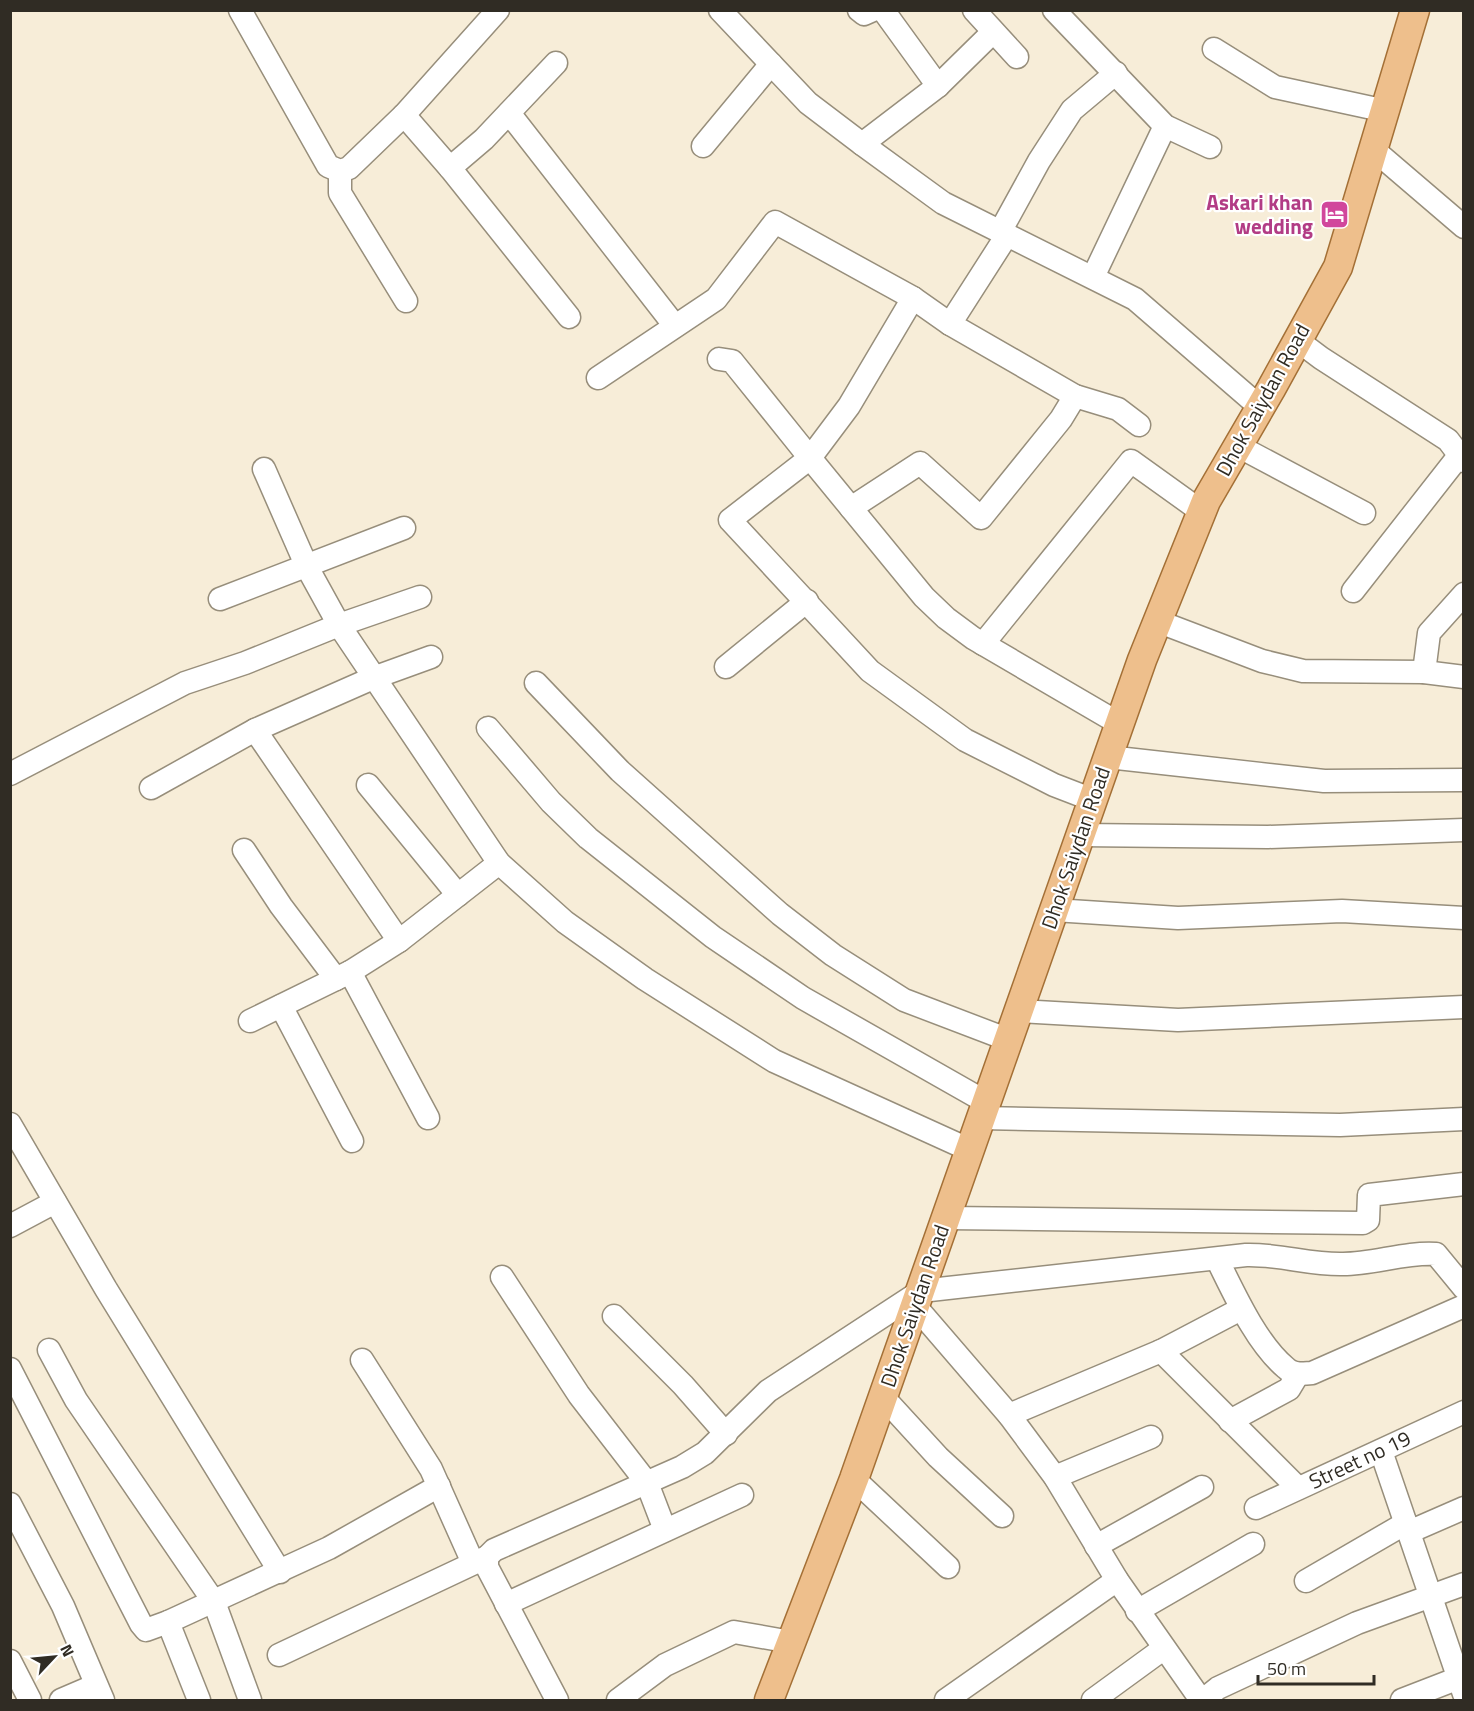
<svg xmlns="http://www.w3.org/2000/svg" width="1474" height="1711" viewBox="0 0 1474 1711" font-family="'Titillium Web',sans-serif">
<style>
.lines{fill:none;stroke-linecap:round;stroke-linejoin:round}
.minor-casing{stroke:#978e7b;stroke-width:25}
.major-casing{stroke:#a47036;stroke-width:31}
.minor{stroke:#fff;stroke-width:22}
.major{stroke:#eebf8c;stroke-width:28}
.labels{text-anchor:middle;stroke-width:4.5;stroke-linejoin:round;paint-order:stroke}
.hotel-label{font-size:21px;font-weight:bold;fill:#b23c85;stroke:#fff;text-anchor:end}
.street-label{font-size:21px;fill:#302c24;stroke:#fff}
</style>
<rect width="100%" height="100%" fill="#f7edd8"/>
<g class="lines">
<defs>
<g id="minor">
<path d="M240,10L328,166L340,171L349,168L404,115L498,10"/>
<path d="M720,10L808,103L862,144L943,203L1135,299L1261,408"/>
<path d="M859,10L864,14L873,10"/>
<path d="M883,10L938,86"/>
<path d="M974,10L1017,57"/>
<path d="M1054,10L1165,126L1210,147"/>
<path d="M1214,49L1275,87L1386,111"/>
<path d="M509,113L675,326"/>
<path d="M404,115L450,168L569,317"/>
<path d="M862,144L938,86L993,32"/>
<path d="M703,146L771,64"/>
<path d="M1374,150L1464,227"/>
<path d="M450,168L484,139L556,63"/>
<path d="M340,171V193L406,301"/>
<path d="M1000,232L1039,161L1072,110L1116,73"/>
<path d="M1007,235L950,324L1075,396L1118,409L1139,425"/>
<path d="M1093,277L1165,126"/>
<path d="M913,298L849,406L810,458L924,597L946,618L973,638L1120,724"/>
<path d="M1297,340L1321,358L1448,440L1464,461"/>
<path d="M719,359L732,361L810,458L730,520L870,671L965,740L1054,785L1093,800"/>
<path d="M598,378L716,299L775,222L913,298L950,324"/>
<path d="M1238,446L1364,513"/>
<path d="M264,469L307,567L339,625L499,863L565,922L645,979L774,1061L970,1150"/>
<path d="M851,508L920,463L981,518L1061,419L1075,396"/>
<path d="M1353,591L1458,457L1464,453"/>
<path d="M220,599L404,528"/>
<path d="M1157,621L1262,661L1303,671L1424,672L1464,677"/>
<path d="M983,644L1131,461L1202,512"/>
<path d="M726,667L807,601"/>
<path d="M1424,672L1429,633L1464,594"/>
<path d="M536,683L620,771L780,914L833,955L904,1000L1009,1040"/>
<path d="M488,728L551,802L588,838L713,937L803,998L986,1102"/>
<path d="M255,730L399,941"/>
<path d="M1108,757L1324,781L1464,780"/>
<path d="M10,774L185,683L245,663L339,625L420,597"/>
<path d="M368,785L458,895"/>
<path d="M151,788L255,730L373,678L431,657"/>
<path d="M1080,835L1268,837L1464,830"/>
<path d="M244,850L281,906L336,979"/>
<path d="M1054,910L1178,918L1342,911L1464,918"/>
<path d="M350,972L428,1118"/>
<path d="M281,1006L352,1141"/>
<path d="M1019,1011L1178,1020L1464,1007"/>
<path d="M250,1021L350,972L399,941L499,863"/>
<path d="M981,1118L1340,1125L1464,1119"/>
<path d="M10,1124L106,1289L280,1572"/>
<path d="M946,1218L1363,1223L1368,1220L1369,1195L1464,1184"/>
<path d="M10,1226L55,1202"/>
<path d="M1217,1259C1234,1293 1256,1343 1286,1368C1293,1375 1303,1374 1312,1373L1464,1306"/>
<path d="M502,1277L579,1395L647,1483L665,1530"/>
<path d="M916,1307L1009,1415L1055,1477L1117,1580L1201,1700"/>
<path d="M614,1316L683,1385L726,1434"/>
<path d="M49,1350L76,1400L214,1602L250,1700"/>
<path d="M1161,1351L1298,1488"/>
<path d="M362,1360L431,1469L473,1563"/>
<path d="M10,1369L141,1624L146,1630L168,1622L329,1548L439,1486"/>
<path d="M883,1397L938,1457L1002,1516"/>
<path d="M1009,1415L1161,1351L1241,1309"/>
<path d="M1230,1421L1289,1389L1298,1374"/>
<path d="M1381,1451L1464,1694"/>
<path d="M1055,1477L1151,1437"/>
<path d="M854,1479L948,1567"/>
<path d="M10,1504L63,1606L103,1700"/>
<path d="M1256,1508L1464,1412"/>
<path d="M1409,1532L1464,1508"/>
<path d="M1096,1546L1202,1487"/>
<path d="M487,1557V1567L557,1700"/>
<path d="M1306,1581L1406,1523"/>
<path d="M506,1604L742,1495"/>
<path d="M1137,1611L1253,1544"/>
<path d="M168,1622L199,1700"/>
<path d="M279,1655L487,1557L494,1550L682,1467L705,1453L768,1391L921,1291L1246,1255C1279,1254 1311,1265 1343,1264C1374,1264 1405,1252 1436,1254L1464,1288"/>
<path d="M10,1661L30,1700"/>
<path d="M61,1700L96,1685"/>
<path d="M618,1700L665,1665L734,1632L791,1642"/>
<path d="M946,1700L1117,1580"/>
<path d="M1093,1700L1163,1649"/>
<path d="M1203,1700L1218,1688L1357,1623L1464,1584"/>
<path d="M1402,1700L1464,1676"/>
</g>
<path id="major" d="M769,1700L854,1479L1142,660L1206,501L1271,389L1338,267L1415,10"/>
</defs>
<use href="#minor" class="minor-casing"/>
<use href="#major" class="major-casing"/>
<use href="#minor" class="minor"/>
<use href="#major" class="major"/>
</g>
<defs>
<symbol id="hotel-square" viewBox="-11 -11 22 22"><rect x="-9" y="-9" width="18" height="18" rx="4" fill="#d1479c" stroke="#fff"/><path d="M-6-4.5h1.5V1H6V5H4.5V3h-9V5H-6ZM-4 0a1.8 1.8 0 1 1 3.6 0ZM.5 0V-2.5h3Q6-2.5 6 0Z" fill="#fff"/></symbol>
</defs>
<g fill-rule="evenodd">
<use href="#hotel-square" x="1318" y="198" width="33" height="33"/>
</g>
<g class="labels">
<g class="hotel-label">
<text x="1313" y="210">Askari khan<tspan x="1313" dy="24">wedding</tspan></text>
</g>
<g class="street-label">
<text transform="translate(1263 400) rotate(-61)" y="7">Dhok Saiydan Road</text>
<text transform="translate(1076 848) rotate(-71)" y="7">Dhok Saiydan Road</text>
<text transform="translate(915 1306) rotate(-71)" y="7">Dhok Saiydan Road</text>
<text transform="translate(1360 1460) rotate(-25)" y="7">Street no 19</text>
</g>
</g>
<rect width="1474" height="1711" fill="none" stroke="#302c24" stroke-width="24"/>
<g transform="translate(54 1657) rotate(64)" stroke="#ffffff" stroke-width="4.5" paint-order="stroke">
<path d="M0-4.5L10 22L0 15L-10 22Z" fill="#302c24"/>
<text y="-9" font-size="16" font-weight="bold" text-anchor="middle" fill="#302c24">N</text>
</g>
<path d="M1258 1675v9h116v-9" fill="none" stroke="#302c24" stroke-width="3"/>
<text x="1267" y="1675" font-size="18" fill="#302c24" stroke="#ffffff" stroke-width="4.5" paint-order="stroke">50 m</text>
</svg>
